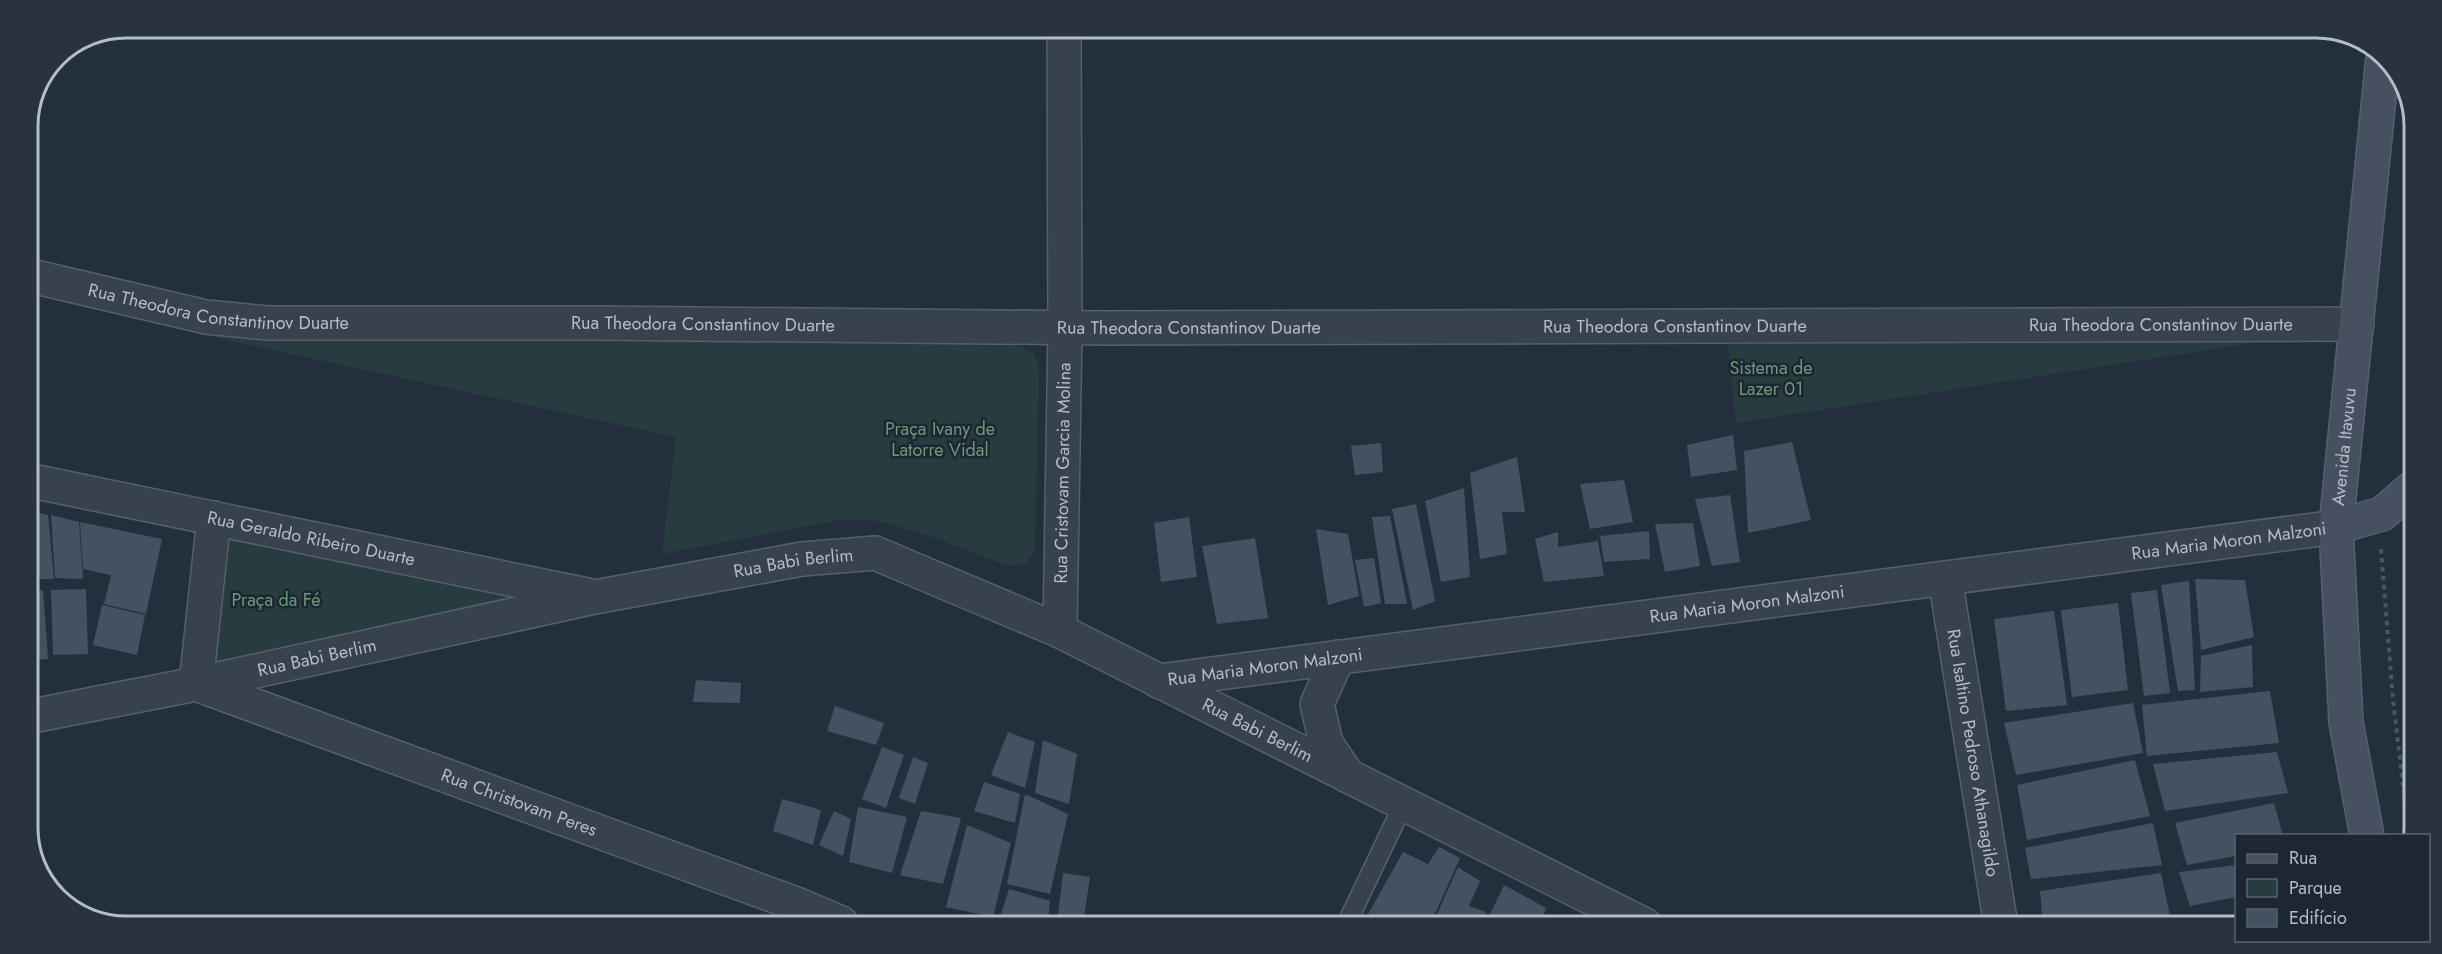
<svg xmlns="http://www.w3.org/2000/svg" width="2442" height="954" viewBox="0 0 2442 954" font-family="Jost,sans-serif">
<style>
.green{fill:#263c3f}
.building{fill:#455162}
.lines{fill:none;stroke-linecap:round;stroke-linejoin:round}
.lane-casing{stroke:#565f6c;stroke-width:21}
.street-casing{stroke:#565f6c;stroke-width:36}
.secondary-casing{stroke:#565f6c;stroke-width:36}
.path{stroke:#44595c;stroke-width:4;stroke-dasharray:4.5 4.5;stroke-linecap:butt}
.lane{stroke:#38414e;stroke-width:18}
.street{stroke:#38414e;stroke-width:33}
.secondary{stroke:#465061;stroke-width:33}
.labels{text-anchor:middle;stroke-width:5;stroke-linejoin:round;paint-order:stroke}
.street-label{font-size:18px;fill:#b4bcc9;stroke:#1d2633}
.park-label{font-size:18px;fill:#6b9a76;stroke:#1d2633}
.rim{fill:none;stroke:#b4bcc9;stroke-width:3}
</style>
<rect width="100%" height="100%" fill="#242f3e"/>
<g class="green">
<path d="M2305,335L1736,423L1727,339Z"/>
<path d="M208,336L1018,345L1033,352L1039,366L1035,550L1027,563L1008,566L930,536L878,521L839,520L662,554L676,437Z"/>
<path d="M230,537L530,598L215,666Z"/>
</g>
<g class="building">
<path d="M1733,435L1737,470L1691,477L1687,445Z"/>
<path d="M1792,442L1811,520L1748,533L1744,451Z"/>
<path d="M1381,443L1383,472L1355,475L1351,446Z"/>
<path d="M1517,457L1525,512H1502L1507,554L1480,559L1470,473Z"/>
<path d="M1624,480L1633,522L1590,529L1580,484Z"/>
<path d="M1464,488L1470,577L1441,582L1425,501Z"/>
<path d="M1730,495L1740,562L1712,566L1695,499Z"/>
<path d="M1416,504L1435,601L1413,610L1392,509Z"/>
<path d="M27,510L48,515L54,579H27Z"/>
<path d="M51,515L79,522L83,579L55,578Z"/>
<path d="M1390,516L1407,604H1385L1372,517Z"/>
<path d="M1189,517L1197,577L1161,582L1154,523Z"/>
<path d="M80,522L162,539L146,614L104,604L111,575L83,569Z"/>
<path d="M1693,523L1700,566L1665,572L1655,524Z"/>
<path d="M1316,529L1348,534L1359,596L1328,605Z"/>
<path d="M1649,531L1650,559L1604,562L1600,536Z"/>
<path d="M1558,532V547L1598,541L1604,576L1544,582L1535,539Z"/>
<path d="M1255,538L1268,618L1217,624L1202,546Z"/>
<path d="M1374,558L1381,603L1364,607L1355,560Z"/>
<path d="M2195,579L2245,580L2254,637L2201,650Z"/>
<path d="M2189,581L2195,690L2178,691L2161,585Z"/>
<path d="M86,589L88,654L53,655L51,590Z"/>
<path d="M43,590L48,659L27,661V591Z"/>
<path d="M2157,590L2170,693L2144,696L2131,593Z"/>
<path d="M2118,603L2128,690L2072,697L2061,610Z"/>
<path d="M102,605L145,615L137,655L93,645Z"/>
<path d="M2054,611L2067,705L2006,711L1994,619Z"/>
<path d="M2252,645L2253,687L2200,692L2201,656Z"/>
<path d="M696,680L741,683L740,703L693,702Z"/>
<path d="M2270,691L2279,743L2147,756L2142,705Z"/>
<path d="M2133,703L2143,753L2016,775L2004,723Z"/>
<path d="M835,706L884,723L876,745L827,731Z"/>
<path d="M1008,732L1035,742L1025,788L991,775Z"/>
<path d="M1043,740L1077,754L1069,804L1035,793Z"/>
<path d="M882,747L904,755L886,808L862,799Z"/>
<path d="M2277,752L2288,793L2165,811L2153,764Z"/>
<path d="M913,757L928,763L915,804L899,798Z"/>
<path d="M2135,760L2150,816L2027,840L2017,785Z"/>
<path d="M984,782L1020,794L1015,823L974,811Z"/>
<path d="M1025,794L1068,814L1050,894L1007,884Z"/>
<path d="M782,799L821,810L813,845L773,831Z"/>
<path d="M2274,803L2283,836H2236V856L2187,865L2175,823Z"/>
<path d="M858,807L907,817L892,873L849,862Z"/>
<path d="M834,811L851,819L843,856L819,845Z"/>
<path d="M921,811L961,818L943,884L900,875Z"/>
<path d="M2153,823L2162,865L2031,879L2025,848Z"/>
<path d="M967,825L1011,843L993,917L946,907Z"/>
<path d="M1439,847L1460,858L1430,925H1387L1367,916L1403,852L1428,864Z"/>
<path d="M2236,865V897L2190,906L2179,872Z"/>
<path d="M1458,867L1480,881L1469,906L1486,912L1480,925H1448L1435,919Z"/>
<path d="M1063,873L1090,877L1083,924H1057Z"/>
<path d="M2161,873L2170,916L2095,926H2043L2040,891Z"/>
<path d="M1504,885L1546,908L1540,925H1485Z"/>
<path d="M1009,889L1050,901L1048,924H998Z"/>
<path d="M2179,920V927H2145V925Z"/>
</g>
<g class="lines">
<defs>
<path id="lane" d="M1346,925L1403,805"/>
<g id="street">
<path id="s1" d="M27,275L206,317L267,323H599L1105,328L2357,324"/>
<path id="s2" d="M27,480L587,595"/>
<path id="s3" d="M1945,578L2001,926"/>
<path id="s4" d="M1060,631L1065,328L1064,29"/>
<path d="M1338,657L1317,704L1326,743L1348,776"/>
<path id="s5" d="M1158,681L2336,527"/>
<path id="s6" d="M196,684L799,905L841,923"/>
<path d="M196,684L214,518"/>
<path id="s7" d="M27,717L196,684L595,597L802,559L875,553L1060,631L1645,925"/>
</g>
<g id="secondary">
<path d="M2336,527L2382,514L2412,488"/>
<path id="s8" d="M2367,836L2346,722L2336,527L2383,57"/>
</g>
</defs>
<use href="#lane" class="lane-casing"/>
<use href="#street" class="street-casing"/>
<use href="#secondary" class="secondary-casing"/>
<path class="path" d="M2381,549L2393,700L2409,836"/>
<use href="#lane" class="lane"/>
<use href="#street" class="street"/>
<use href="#secondary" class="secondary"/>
</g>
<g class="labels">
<g class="street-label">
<text dy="6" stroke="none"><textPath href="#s1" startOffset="195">Rua Theodora Constantinov Duarte</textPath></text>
<text dy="6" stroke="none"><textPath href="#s1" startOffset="681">Rua Theodora Constantinov Duarte</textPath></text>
<text dy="6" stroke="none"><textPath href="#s1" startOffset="2139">Rua Theodora Constantinov Duarte</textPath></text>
<text dy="6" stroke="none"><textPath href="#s1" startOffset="1653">Rua Theodora Constantinov Duarte</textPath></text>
<text dy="6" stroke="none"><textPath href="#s1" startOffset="1167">Rua Theodora Constantinov Duarte</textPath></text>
<text dy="6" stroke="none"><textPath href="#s8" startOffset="392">Avenida Itavuvu</textPath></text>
<text dy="6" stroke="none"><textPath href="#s4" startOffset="158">Rua Cristovam Garcia Molina</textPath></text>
<text dy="6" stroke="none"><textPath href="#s2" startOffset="290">Rua Geraldo Ribeiro Duarte</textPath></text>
<text dy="6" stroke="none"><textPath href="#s5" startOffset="1080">Rua Maria Moron Malzoni</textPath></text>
<text dy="6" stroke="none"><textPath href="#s7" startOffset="782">Rua Babi Berlim</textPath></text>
<text dy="6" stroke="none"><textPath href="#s5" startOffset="594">Rua Maria Moron Malzoni</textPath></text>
<text dy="6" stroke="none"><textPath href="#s7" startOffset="296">Rua Babi Berlim</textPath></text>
<text dy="6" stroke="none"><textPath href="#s5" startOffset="108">Rua Maria Moron Malzoni</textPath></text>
<text dy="6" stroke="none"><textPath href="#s7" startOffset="1286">Rua Babi Berlim</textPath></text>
<text dy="6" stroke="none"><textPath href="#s3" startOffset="177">Rua Isaltino Pedroso Athanagildo</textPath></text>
<text dy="6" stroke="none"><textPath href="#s6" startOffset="344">Rua Christovam Peres</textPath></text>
</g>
<g class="park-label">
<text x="1771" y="374">Sistema de<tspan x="1771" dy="21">Lazer 01</tspan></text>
<text x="940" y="435">Praça Ivany de<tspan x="940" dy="21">Latorre Vidal</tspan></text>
<text x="276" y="606">Praça da Fé</text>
</g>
</g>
<path d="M0 0H2442V954H0ZM126 38H2316A88 88 0 0 1 2404 126V828A88 88 0 0 1 2316 916H126A88 88 0 0 1 38 828V126A88 88 0 0 1 126 38Z" fill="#29323f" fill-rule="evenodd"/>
<path class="rim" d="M126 38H2316A88 88 0 0 1 2404 126V828A88 88 0 0 1 2316 916H126A88 88 0 0 1 38 828V126A88 88 0 0 1 126 38Z"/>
<rect x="2235" y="834" width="195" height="108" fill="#1d2633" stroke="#59626f" stroke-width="1.5"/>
<rect x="2247" y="854" width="30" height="9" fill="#465061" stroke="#59626f" stroke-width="1.5"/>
<text x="2289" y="864" font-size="18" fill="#b4bcc9">Rua</text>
<rect x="2247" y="879" width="30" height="18" fill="#263c3f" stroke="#59626f" stroke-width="1.5"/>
<text x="2289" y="894" font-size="18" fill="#b4bcc9">Parque</text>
<rect x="2247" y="909" width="30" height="18" fill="#455162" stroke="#59626f" stroke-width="1.5"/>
<text x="2289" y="924" font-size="18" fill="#b4bcc9">Edifício</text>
</svg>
